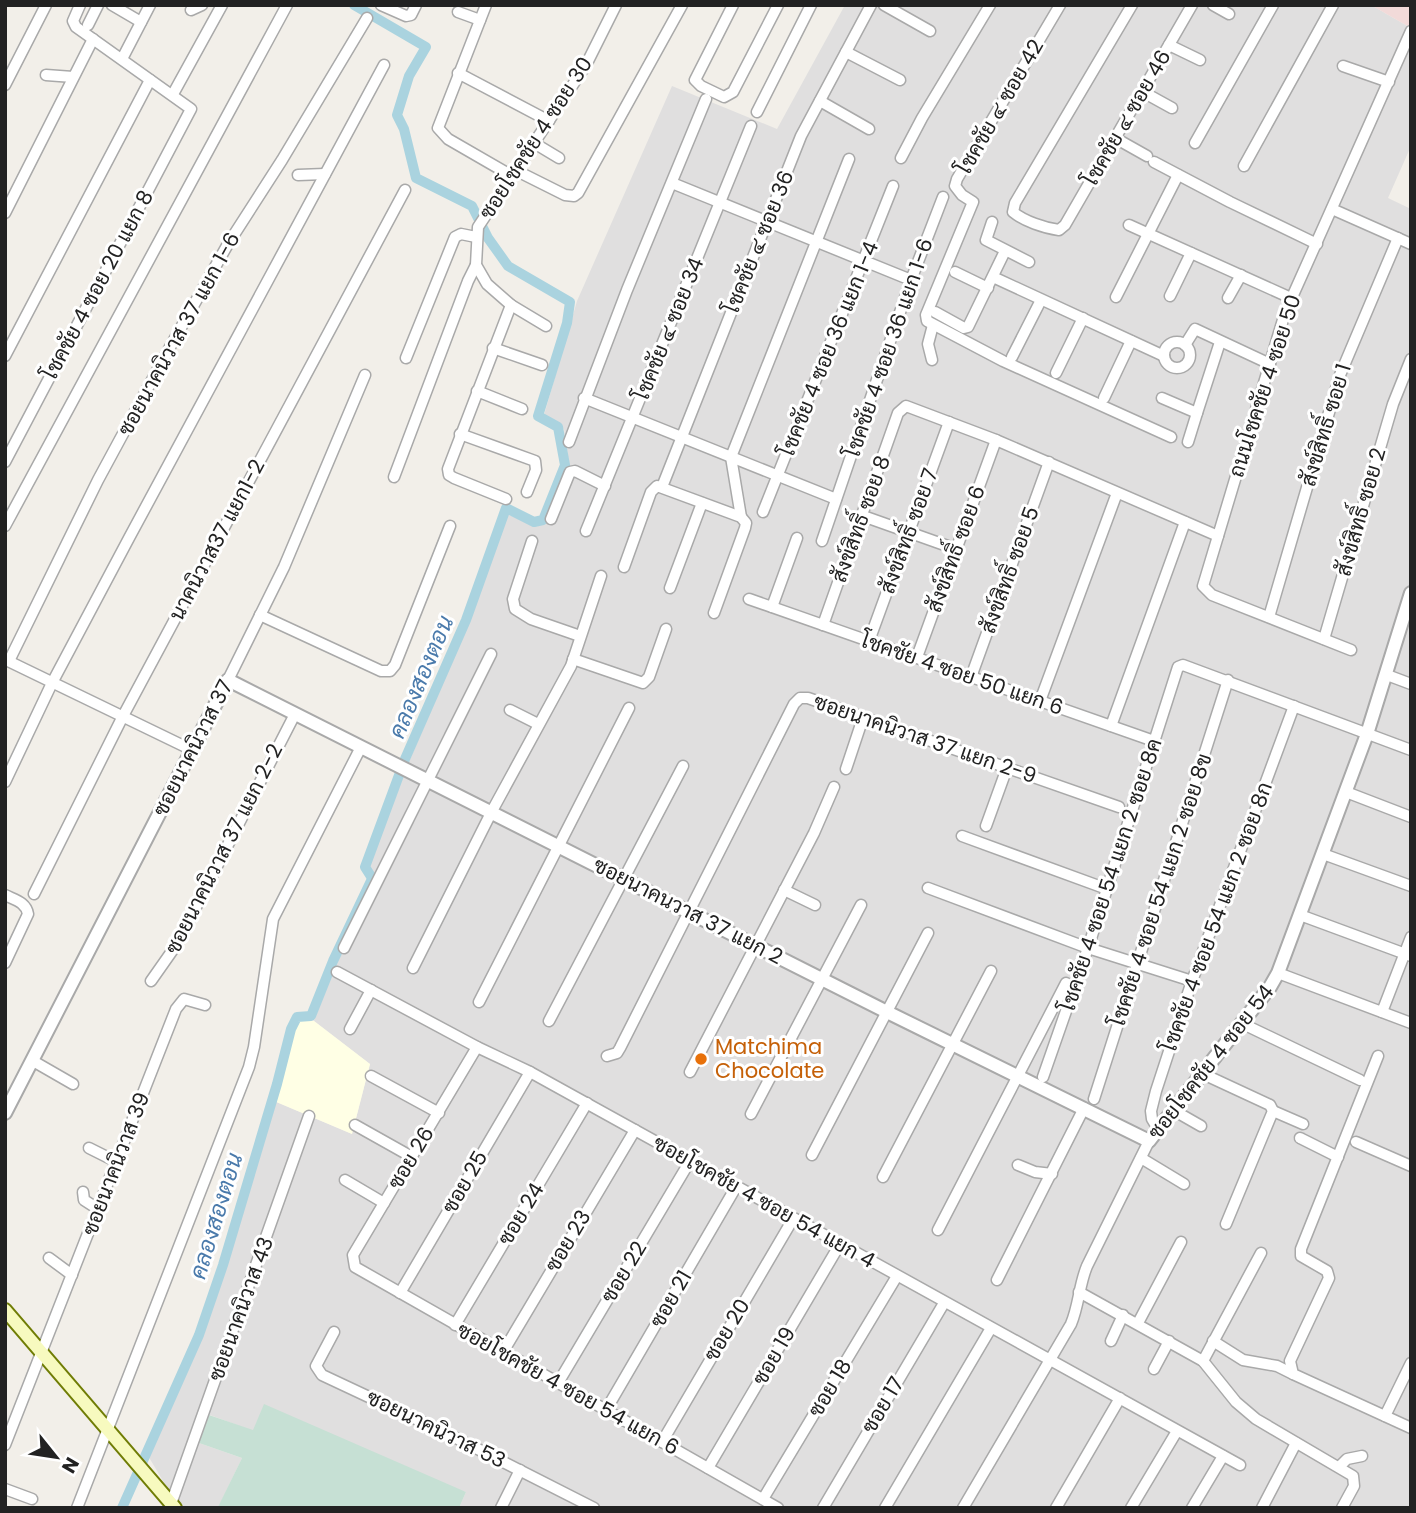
<svg xmlns="http://www.w3.org/2000/svg" width="1416" height="1513" viewBox="0 0 1416 1513" font-family="Poppins,Sarabun,sans-serif">
<style>
.residential{fill:#e0dfdf}
.commercial{fill:#f2dad9}
.education{fill:#ffffe5}
.wetland{fill:#c6e0d4}
.lines{fill:none;stroke-linecap:round;stroke-linejoin:round}
.canal{stroke:#aad3df;stroke-width:10}
.minor-casing{stroke:#a9a9a9;stroke-width:13}
.tertiary-casing{stroke:#a9a9a9;stroke-width:16}
.secondary-casing{stroke:#707d05;stroke-width:16}
.minor{stroke:#fff;stroke-width:10}
.tertiary{stroke:#fff;stroke-width:12}
.secondary{stroke:#f7fabf;stroke-width:12}
.food-dot{fill:#e8710a;stroke:#fff;stroke-width:2.5}
.labels{text-anchor:middle;stroke-width:6;stroke-linejoin:round;paint-order:stroke}
.street-label{font-size:21px;fill:#222;stroke:#fff}
.food-label{font-size:21px;fill:#c56008;stroke:#fff;text-anchor:start}
.water-label{font-size:23px;font-style:italic;fill:#4a7aab;stroke:#fff}
</style>
<rect width="100%" height="100%" fill="#f2efe9"/>
<path class="residential" d="M845,5H1371L1411,28V146L1388,198L1411,209V1508H459L466,1492L253,1431L210,1415L199,1443L242,1458L219,1506L221,1508H179L147,1454L192,1359L244,1207L274,1101L352,1134L370,1064L314,1021L341,950L374,876L369,867L408,764L466,629L507,514L536,526L547,522L569,463L564,429L544,415L577,301L672,86L777,129Z"/>
<path class="commercial" d="M1371,5H1411V28Z"/>
<path class="education" d="M302,1020L314,1021L370,1064L352,1134L274,1101L291,1037L296,1023Z"/>
<path class="wetland" d="M264,1404L466,1492L459,1508L218,1507L242,1458L199,1443L209,1415L253,1430Z"/>
<g class="lines">
<path class="canal" d="M122,1508L199,1335L223,1265L277,1084L291,1029L297,1017L311,1016L333,961L371,881L372,878L365,867L405,759L466,620L506,508L534,522L543,520L565,465L558,427L538,416L567,323L570,302L508,266L488,238L472,206L416,178L404,129L397,115L409,76L426,47L354,5"/>
<defs>
<g id="minor">
<path d="M112,5L141,22"/>
<path d="M381,5L406,16L411,15L416,5"/>
<path d="M486,5L438,128L448,139L512,176"/>
<path d="M733,5L695,80L701,86L724,97L733,92L778,5"/>
<path d="M884,5L930,31"/>
<path d="M1060,5L957,179L955,186L962,195L973,202L926,315L927,321L1003,361L1171,437"/>
<path d="M1132,5L1015,203L1013,212C1024,221 1044,228 1059,230L1065,225L1192,5"/>
<path d="M1213,5L1229,14"/>
<path d="M191,10L202,5"/>
<path d="M458,12L480,20"/>
<path d="M88,25L98,5"/>
<path d="M1169,45L1200,60"/>
<path d="M846,52L900,80"/>
<path d="M122,59L150,5"/>
<path d="M1343,66L1389,82"/>
<path d="M458,73L549,121"/>
<path d="M46,75L73,77"/>
<path d="M5,85L46,5"/>
<path d="M1143,92L1172,108"/>
<path d="M173,94L222,5"/>
<path d="M820,101L869,129"/>
<path d="M757,112L811,5"/>
<path d="M1115,138L1147,156"/>
<path d="M534,143L559,158"/>
<path d="M1195,143L1273,5"/>
<path d="M901,158L922,118L990,5"/>
<path d="M1154,162L1230,202L1317,244"/>
<path d="M1244,166L1333,5"/>
<path d="M515,170L565,195L574,196L578,193L682,5"/>
<path d="M298,175L325,174"/>
<path d="M672,183L911,280"/>
<path d="M1332,209L1411,244"/>
<path d="M5,213L93,39"/>
<path d="M992,222L986,240L1029,262"/>
<path d="M1129,225L1291,298"/>
<path d="M955,272L988,288"/>
<path d="M993,277L1164,356"/>
<path d="M1170,296L1191,253"/>
<path d="M1116,297L1178,175"/>
<path d="M1228,298L1241,275"/>
<path d="M935,312L964,328L968,327L1005,251"/>
<path d="M546,326L511,305L487,284L476,265L478,227L586,65L616,5"/>
<circle cx="1177" cy="355" r="13"/>
<path d="M1185,345L1195,329L1270,364"/>
<path d="M493,348L542,365"/>
<path d="M5,356L150,80"/>
<path d="M1012,357L1041,300"/>
<path d="M406,358L455,237L461,234L476,237"/>
<path d="M932,360L928,344L933,325"/>
<path d="M1056,373L1083,318"/>
<path d="M477,391L522,409"/>
<path d="M584,398L836,499"/>
<path d="M1104,398L1131,341"/>
<path d="M1162,398L1197,413L1188,442"/>
<path d="M1197,413L1220,342"/>
<path d="M460,434L535,461L536,470L527,492"/>
<path d="M569,442L627,290L706,99"/>
<path d="M5,462L191,109L76,27L73,21L80,5"/>
<path d="M394,477L468,281L476,265"/>
<path d="M662,487L801,136L871,5"/>
<path d="M506,499L454,478L449,475L448,469L511,305"/>
<path d="M763,512L893,186"/>
<path d="M863,516L956,549"/>
<path d="M741,517L731,457L849,159"/>
<path d="M551,519L570,472L575,471L605,486"/>
<path d="M5,526L287,5"/>
<path d="M586,531L751,126"/>
<path d="M532,541L513,599L515,609L531,619L580,636"/>
<path d="M822,541L911,280L943,197"/>
<path d="M624,567L651,492L657,486L741,517L746,523L745,528L714,613"/>
<path d="M670,588L702,503"/>
<path d="M749,599L1151,740"/>
<path d="M772,607L797,538"/>
<path d="M260,615L381,671H390L395,665L450,526"/>
<path d="M1269,617L1340,375L1398,238"/>
<path d="M823,625L898,413L906,406L996,440L1218,536"/>
<path d="M1324,639L1393,404L1411,359"/>
<path d="M869,641L949,422"/>
<path d="M1351,650L1212,595L1203,586L1285,313L1411,31"/>
<path d="M917,657L996,440"/>
<path d="M573,659L643,683L649,677L666,629"/>
<path d="M6,660L192,750"/>
<path d="M9,661L98,480L165,356L228,244L282,160L367,18"/>
<path d="M1387,675L1411,684"/>
<path d="M971,677L1049,462"/>
<path d="M228,680L284,567L365,375"/>
<path d="M1040,701L1117,493"/>
<path d="M510,710L538,724"/>
<path d="M1111,726L1185,522"/>
<path d="M846,769L863,718"/>
<path d="M5,782L52,683L129,538L384,65"/>
<path d="M1346,792L1411,817"/>
<path d="M986,826L1007,768"/>
<path d="M962,836L1107,889"/>
<path d="M1323,854L1411,886"/>
<path d="M928,888L1088,948L1192,981"/>
<path d="M784,890L815,905"/>
<path d="M34,894L123,716L405,190"/>
<path d="M5,895C15,900 26,902 28,914L5,963"/>
<path d="M1300,915L1411,956"/>
<path d="M344,948L491,654"/>
<path d="M413,968L492,811L571,666L601,576"/>
<path d="M337,972L477,1047L530,1072L1240,1465"/>
<path d="M1278,973L1411,1023"/>
<path d="M151,981L177,944L295,714"/>
<path d="M479,1002L629,708"/>
<path d="M1382,1012L1411,937"/>
<path d="M549,1021L683,766"/>
<path d="M1241,1023L1360,1080"/>
<path d="M350,1029L371,990"/>
<path d="M477,1047L353,1255L355,1267L778,1508"/>
<path d="M607,1056L617,1053L620,1048L794,704L800,698H808L1119,807"/>
<path d="M1378,1056L1301,1249V1256L1327,1271L1329,1278L1290,1361L1293,1374L1411,1428"/>
<path d="M33,1061L73,1084"/>
<path d="M690,1072L814,833L834,787"/>
<path d="M1201,1073L1270,1105L1273,1111L1226,1224"/>
<path d="M371,1076L439,1113"/>
<path d="M1043,1077L1088,948L1178,667L1183,665L1411,750"/>
<path d="M1094,1099L1228,680"/>
<path d="M1173,1110L1201,1126"/>
<path d="M1273,1111L1303,1124"/>
<path d="M751,1114L861,905"/>
<path d="M355,1125L412,1157"/>
<path d="M1158,1129L1152,1119L1151,1111L1156,1091L1192,981L1294,706"/>
<path d="M1300,1138L1338,1157"/>
<path d="M1356,1142L1411,1166"/>
<path d="M89,1148L117,1162"/>
<path d="M812,1155L928,933"/>
<path d="M1141,1158L1184,1184"/>
<path d="M1018,1165L1035,1172L1052,1174"/>
<path d="M883,1177L991,971"/>
<path d="M345,1180L384,1203"/>
<path d="M83,1192L84,1200L98,1209"/>
<path d="M938,1230L1066,983"/>
<path d="M49,1258L72,1275"/>
<path d="M997,1280L1084,1108"/>
<path d="M1079,1292L1203,1361L1236,1402L1256,1419L1353,1476L1354,1486L1342,1508"/>
<path d="M400,1293L530,1072"/>
<path d="M1138,1323L1181,1242"/>
<path d="M455,1325L587,1103"/>
<path d="M334,1332L316,1366L322,1375L452,1436L594,1508"/>
<path d="M1111,1341L1123,1315"/>
<path d="M1213,1341L1243,1360L1277,1366L1293,1374"/>
<path d="M503,1352L635,1130"/>
<path d="M1203,1361L1261,1253"/>
<path d="M1154,1369L1169,1341"/>
<path d="M558,1383L690,1161"/>
<path d="M606,1410L736,1187"/>
<path d="M1385,1416L1411,1363"/>
<path d="M662,1442L793,1219"/>
<path d="M5,1445L176,1009L184,999L205,1005"/>
<path d="M1339,1467L1347,1459L1362,1456"/>
<path d="M708,1468L840,1244"/>
<path d="M5,1489L32,1499"/>
<path d="M763,1499L897,1276"/>
<path d="M172,1501L309,1116"/>
<path d="M77,1508L249,1067L254,1047L273,919L361,747"/>
<path d="M501,1508L520,1470"/>
<path d="M823,1508L944,1303"/>
<path d="M885,1508L991,1328"/>
<path d="M963,1508L1071,1324C1079,1305 1079,1285 1087,1266L1149,1141"/>
<path d="M1056,1508L1120,1398"/>
<path d="M1131,1508L1177,1431"/>
<path d="M1192,1508L1223,1456"/>
<path d="M1262,1508L1296,1443"/>
</g>
<path id="tertiary" d="M5,1113L228,680L887,1012L1149,1141L1270,987L1278,973L1367,734L1411,593"/>
<path id="secondary" d="M5,1310L175,1508"/>
</defs>
<use href="#minor" class="minor-casing"/>
<use href="#tertiary" class="tertiary-casing"/>
<use href="#secondary" class="secondary-casing"/>
<use href="#minor" class="minor"/>
<use href="#tertiary" class="tertiary"/>
<use href="#secondary" class="secondary"/>
</g>
<circle class="food-dot" cx="701" cy="1059" r="7"/>
<g class="labels">
<g class="street-label">
<text transform="translate(1000 107) rotate(-60)" y="7">โชคชัย ๔ ซอย 42</text>
<text transform="translate(1127 118) rotate(-60)" y="7">โชคชัย ๔ ซอย 46</text>
<text transform="translate(536 138) rotate(-57)" y="7">ซอยโชคชัย 4 ซอย 30</text>
<text transform="translate(759 242) rotate(-68)" y="7">โชคชัย ๔ ซอย 36</text>
<text transform="translate(98 285) rotate(-62)" y="7">โชคชัย 4 ซอย 20 แยก 8</text>
<text transform="translate(669 329) rotate(-68)" y="7">โชคชัย ๔ ซอย 34</text>
<text transform="translate(179 334) rotate(-61)" y="7">ซอยนาคนิวาส 37 แยก 1-6</text>
<text transform="translate(889 348) rotate(-71)" y="7">โชคชัย 4 ซอย 36 แยก 1-6</text>
<text transform="translate(829 349) rotate(-68)" y="7">โชคชัย 4 ซอย 36 แยก 1-4</text>
<text transform="translate(1265 386) rotate(-72)" y="7">ถนนโชคชัย 4 ซอย 50</text>
<text transform="translate(1326 425) rotate(-73)" y="7">สังข์สิทธิ์ ซอย 1</text>
<text transform="translate(1361 512) rotate(-74)" y="7">สังข์สิทธิ์ ซอย 2</text>
<text transform="translate(861 519) rotate(-70)" y="7">สังข์สิทธิ์ ซอย 8</text>
<text transform="translate(909 531) rotate(-70)" y="7">สังข์สิทธิ์ ซอย 7</text>
<text transform="translate(217 540) rotate(-62)" y="7">นาคนิวาส37 แยก1-2</text>
<text transform="translate(956 549) rotate(-70)" y="7">สังข์สิทธิ์ ซอย 6</text>
<text transform="translate(1010 570) rotate(-70)" y="7">สังข์สิทธิ์ ซอย 5</text>
<text transform="translate(962 674) rotate(19)" y="7">โชคชัย 4 ซอย 50 แยก 6</text>
<text transform="translate(925 739) rotate(19)" y="7">ซอยนาคนิวาส 37 แยก 2-9</text>
<text transform="translate(193 748) rotate(-63)" y="7">ซอยนาคนิวาส 37</text>
<text transform="translate(224 849) rotate(-63)" y="7">ซอยนาคนิวาส 37 แยก 2-2</text>
<text transform="translate(1111 875) rotate(-72)" y="7">โชคชัย 4 ซอย 54 แยก 2 ซอย 8ค</text>
<text transform="translate(1161 890) rotate(-72)" y="7">โชคชัย 4 ซอย 54 แยก 2 ซอย 8ข</text>
<text transform="translate(688 911) rotate(27)" y="7">ซอยนาคนวาส 37 แยก 2</text>
<text transform="translate(1217 917) rotate(-70)" y="7">โชคชัย 4 ซอย 54 แยก 2 ซอย 8ก</text>
<text transform="translate(1211 1062) rotate(-52)" y="7">ซอยโชคชัย 4 ซอย 54</text>
<text transform="translate(411 1158) rotate(-59)" y="7">ซอย 26</text>
<text transform="translate(116 1164) rotate(-69)" y="7">ซอยนาคนิวาส 39</text>
<text transform="translate(465 1182) rotate(-60)" y="7">ซอย 25</text>
<text transform="translate(764 1202) rotate(29)" y="7">ซอยโชคชัย 4 ซอย 54 แยก 4</text>
<text transform="translate(521 1214) rotate(-59)" y="7">ซอย 24</text>
<text transform="translate(568 1241) rotate(-59)" y="7">ซอย 23</text>
<text transform="translate(624 1272) rotate(-59)" y="7">ซอย 22</text>
<text transform="translate(671 1299) rotate(-60)" y="7">ซอย 21</text>
<text transform="translate(241 1309) rotate(-70)" y="7">ซอยนาคนิวาส 43</text>
<text transform="translate(727 1330) rotate(-59)" y="7">ซอย 20</text>
<text transform="translate(774 1356) rotate(-60)" y="7">ซอย 19</text>
<text transform="translate(830 1388) rotate(-59)" y="7">ซอย 18</text>
<text transform="translate(568 1389) rotate(29)" y="7">ซอยโชคชัย 4 ซอย 54 แยก 6</text>
<text transform="translate(883 1405) rotate(-59)" y="7">ซอย 17</text>
<text transform="translate(436 1429) rotate(26)" y="7">ซอยนาคนิวาส 53</text>
</g>
<g class="food-label">
<text x="715" y="1054">Matchima<tspan x="715" dy="24">Chocolate</tspan></text>
</g>
<g class="water-label">
<text transform="translate(421 677) rotate(-67)" y="8">คลองสองตอน</text>
<text transform="translate(216 1216) rotate(-73)" y="8">คลองสองตอน</text>
</g>
</g>
<rect width="1416" height="1513" fill="none" stroke="#222222" stroke-width="14"/>
<g transform="translate(56 1457) rotate(120)" stroke="#ffffff" stroke-width="5" paint-order="stroke">
<path d="M0-5L12 26L0 18L-12 26Z" fill="#222222"/>
<text y="-10" font-size="19" font-weight="bold" text-anchor="middle" fill="#222222">N</text>
</g>
</svg>
